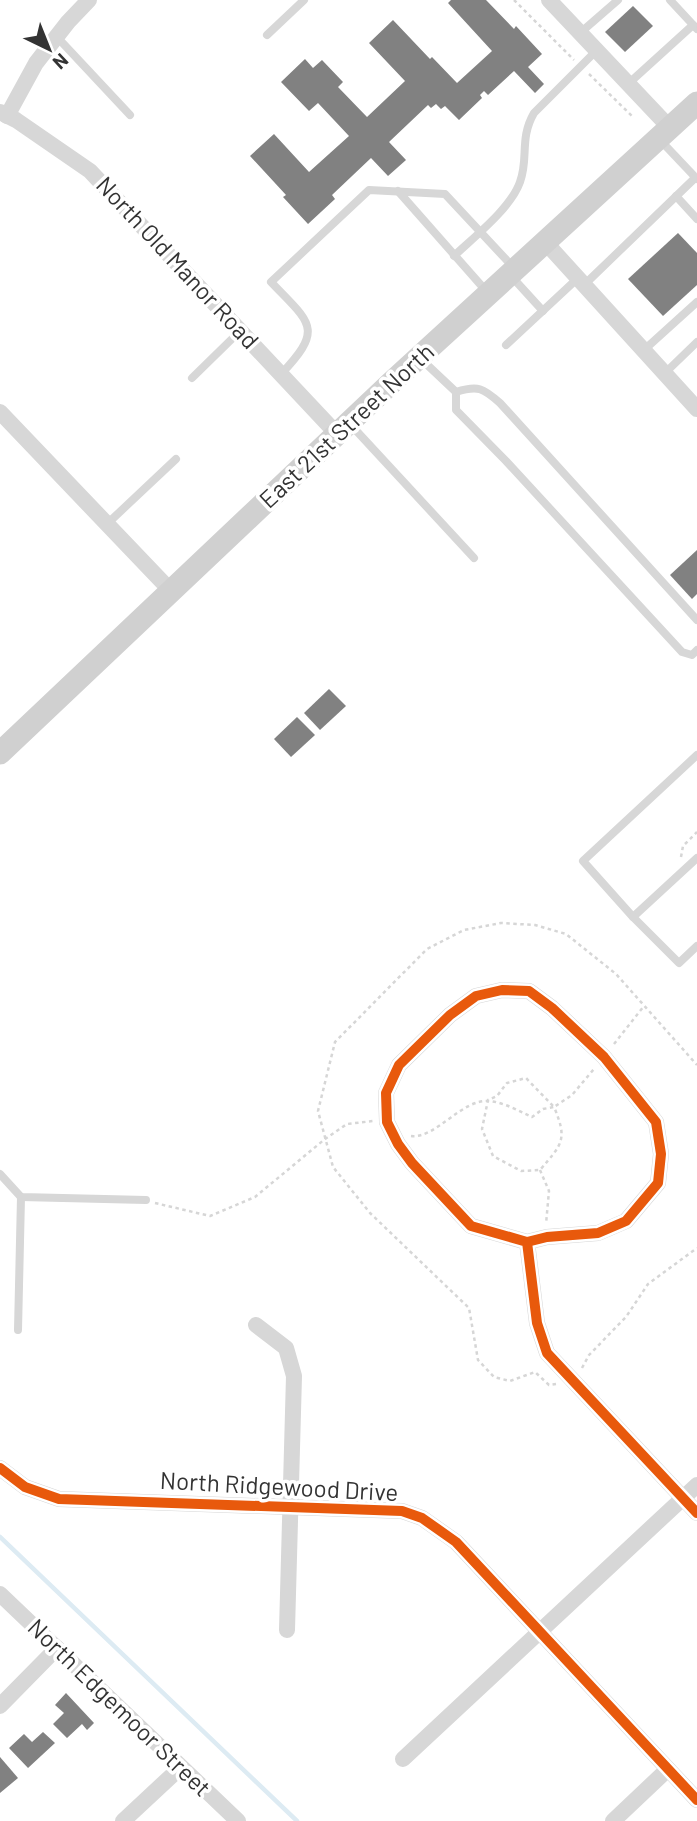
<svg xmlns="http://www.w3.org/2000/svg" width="697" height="1821" viewBox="0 0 697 1821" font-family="Barlow,sans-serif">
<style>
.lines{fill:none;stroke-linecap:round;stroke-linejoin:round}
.stream{stroke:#ddebf3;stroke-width:4.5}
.building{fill:#818181}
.path{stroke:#d6d6d6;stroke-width:2.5;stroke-dasharray:3.5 3.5;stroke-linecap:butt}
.service{stroke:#d7d7d7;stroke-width:8}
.minor{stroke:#d7d7d7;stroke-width:16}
.secondary{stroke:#d0d0d0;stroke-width:23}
.cycleway-casing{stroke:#fff;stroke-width:15}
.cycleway{stroke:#e8590c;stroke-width:10}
.labels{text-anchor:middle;stroke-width:7;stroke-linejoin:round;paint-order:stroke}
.street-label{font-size:24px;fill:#333;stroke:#fff}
</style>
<rect width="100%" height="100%" fill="#fff"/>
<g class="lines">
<path class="stream" d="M0,1537L297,1821"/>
</g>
<g class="building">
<path d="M451,0H486L514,29L516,26L542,54L528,67L544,84L535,93L514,71L488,95L484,91L480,95L482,98L459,120L445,106L441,109L436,104L431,108L428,105L389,142L406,160L388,176L371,158L332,195L335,199L308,224L283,197L286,195L250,156L274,134L309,172L349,136L318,103L309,111L281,82L305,59L313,68L322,60L343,82L338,87L367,117L405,81L369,43L393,20L430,59L432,57L457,83L492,51L448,3Z"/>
<path d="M633,6L653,26L625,52L605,32Z"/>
<path d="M678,233L697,253V285L663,316L628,279Z"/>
<path d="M697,550V594L692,599L670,575Z"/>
<path d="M329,689L346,706L320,730L304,713Z"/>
<path d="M297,717L315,735L291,757L274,739Z"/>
<path d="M66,1693L94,1723L87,1730L82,1724L67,1738L53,1724L64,1713L55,1705Z"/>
<path d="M43,1732L55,1743L28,1768L9,1748L24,1734L32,1742Z"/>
<path d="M0,1757L18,1778L0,1793Z"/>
</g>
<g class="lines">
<g class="path">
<path d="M514,0L574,60"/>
<path d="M589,74L634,118"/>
<path d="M681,857L683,846L697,832"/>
<path d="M614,1044L644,1006"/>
<path d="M411,1136C436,1139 462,1098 490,1101C505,1103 519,1111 532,1117L543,1109L554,1107C568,1140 562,1144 540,1170L521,1171L493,1156L482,1129L488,1100L497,1096L507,1083L526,1078L554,1107L572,1095L594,1069"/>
<path d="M540,1170L549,1191L546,1224"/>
<path d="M155,1203L210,1216L255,1197L325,1139L347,1124L373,1121"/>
<path d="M582,1368L589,1355L626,1317L648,1284L697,1248"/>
<path d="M556,1384L549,1385L535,1372L510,1381L494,1377L478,1360L469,1308L370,1213L333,1167L318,1111L335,1042L427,949L464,930L501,923L535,925L566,934L616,974L697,1065"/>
</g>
<g class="service">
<path d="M670,0L697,29"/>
<path d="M580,33L618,0"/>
<path d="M267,35L304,0"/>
<path d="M57,37L130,115"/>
<path d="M628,84L693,25"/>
<path d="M661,141L697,179"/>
<path d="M398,191L487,292"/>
<path d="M676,196L697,219"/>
<path d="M454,256C474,237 511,208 520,182C529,158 519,139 534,113L597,50"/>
<path d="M512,277L543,311"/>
<path d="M584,285L695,178"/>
<path d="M506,345L578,278"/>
<path d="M644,350L697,302"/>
<path d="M421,359L456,392V410L506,461L682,652L692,655L697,650"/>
<path d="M665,373L697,342"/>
<path d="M281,374C325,328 310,323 271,282L369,190L445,194L514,268"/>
<path d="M192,378L240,331"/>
<path d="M456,392C478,385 483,388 500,403L697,620"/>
<path d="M351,425L474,558"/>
<path d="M107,524L176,459"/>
<path d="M697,755L583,861L633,917L697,858"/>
<path d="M633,917L679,963L697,946"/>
<path d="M0,1174L21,1197L146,1200"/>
<path d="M18,1330L21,1197"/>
</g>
<g class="minor">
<path d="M549,0L670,128"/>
<path d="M0,112L16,120L90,171L337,434"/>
<path d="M7,116L36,63L68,22L89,0"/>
<path d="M546,243L697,409"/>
<path d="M0,412L171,591"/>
<path d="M527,1242L471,1226L412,1163L398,1144L387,1122L386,1093L399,1065L450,1015L476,996L502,990L529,991L552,1008L604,1057L656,1122L661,1154L658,1183L626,1221L598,1233L547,1237L527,1242L537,1323L547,1353L697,1513"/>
<path d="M256,1325L286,1348L294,1376L287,1630"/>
<path d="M0,1468L25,1487L59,1499L402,1511L422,1518L456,1542L697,1800"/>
<path d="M0,1594L238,1821"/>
<path d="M0,1706L57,1648"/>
<path d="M403,1759L697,1485"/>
<path d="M123,1821L181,1767"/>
<path d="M613,1821L668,1769"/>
</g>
<path class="secondary" d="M0,753L392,382L697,103"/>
<defs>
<g id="cycleway">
<path d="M527,1242L471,1226L412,1163L398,1144L387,1122L386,1093L399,1065L450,1015L476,996L502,990L529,991L552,1008L604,1057L656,1122L661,1154L658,1183L626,1221L598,1233L547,1237L527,1242L537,1323L547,1353L697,1513"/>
<path d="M0,1468L25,1487L59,1499L402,1511L422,1518L456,1542L697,1800"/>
</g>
</defs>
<use href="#cycleway" class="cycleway-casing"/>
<use href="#cycleway" class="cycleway"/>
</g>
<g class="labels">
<g class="street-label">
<text transform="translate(177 263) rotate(47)" y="8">North Old Manor Road</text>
<text transform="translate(347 426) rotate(-43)" y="8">East 21st Street North</text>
<text transform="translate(279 1487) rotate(3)" y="8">North Ridgewood Drive</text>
<text transform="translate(119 1708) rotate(44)" y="8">North Edgemoor Street</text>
</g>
</g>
<g transform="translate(49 49) rotate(137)" stroke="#ffffff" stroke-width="5" paint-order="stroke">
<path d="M0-5L12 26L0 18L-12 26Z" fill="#333333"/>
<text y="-10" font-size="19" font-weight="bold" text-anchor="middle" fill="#333333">N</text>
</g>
</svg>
